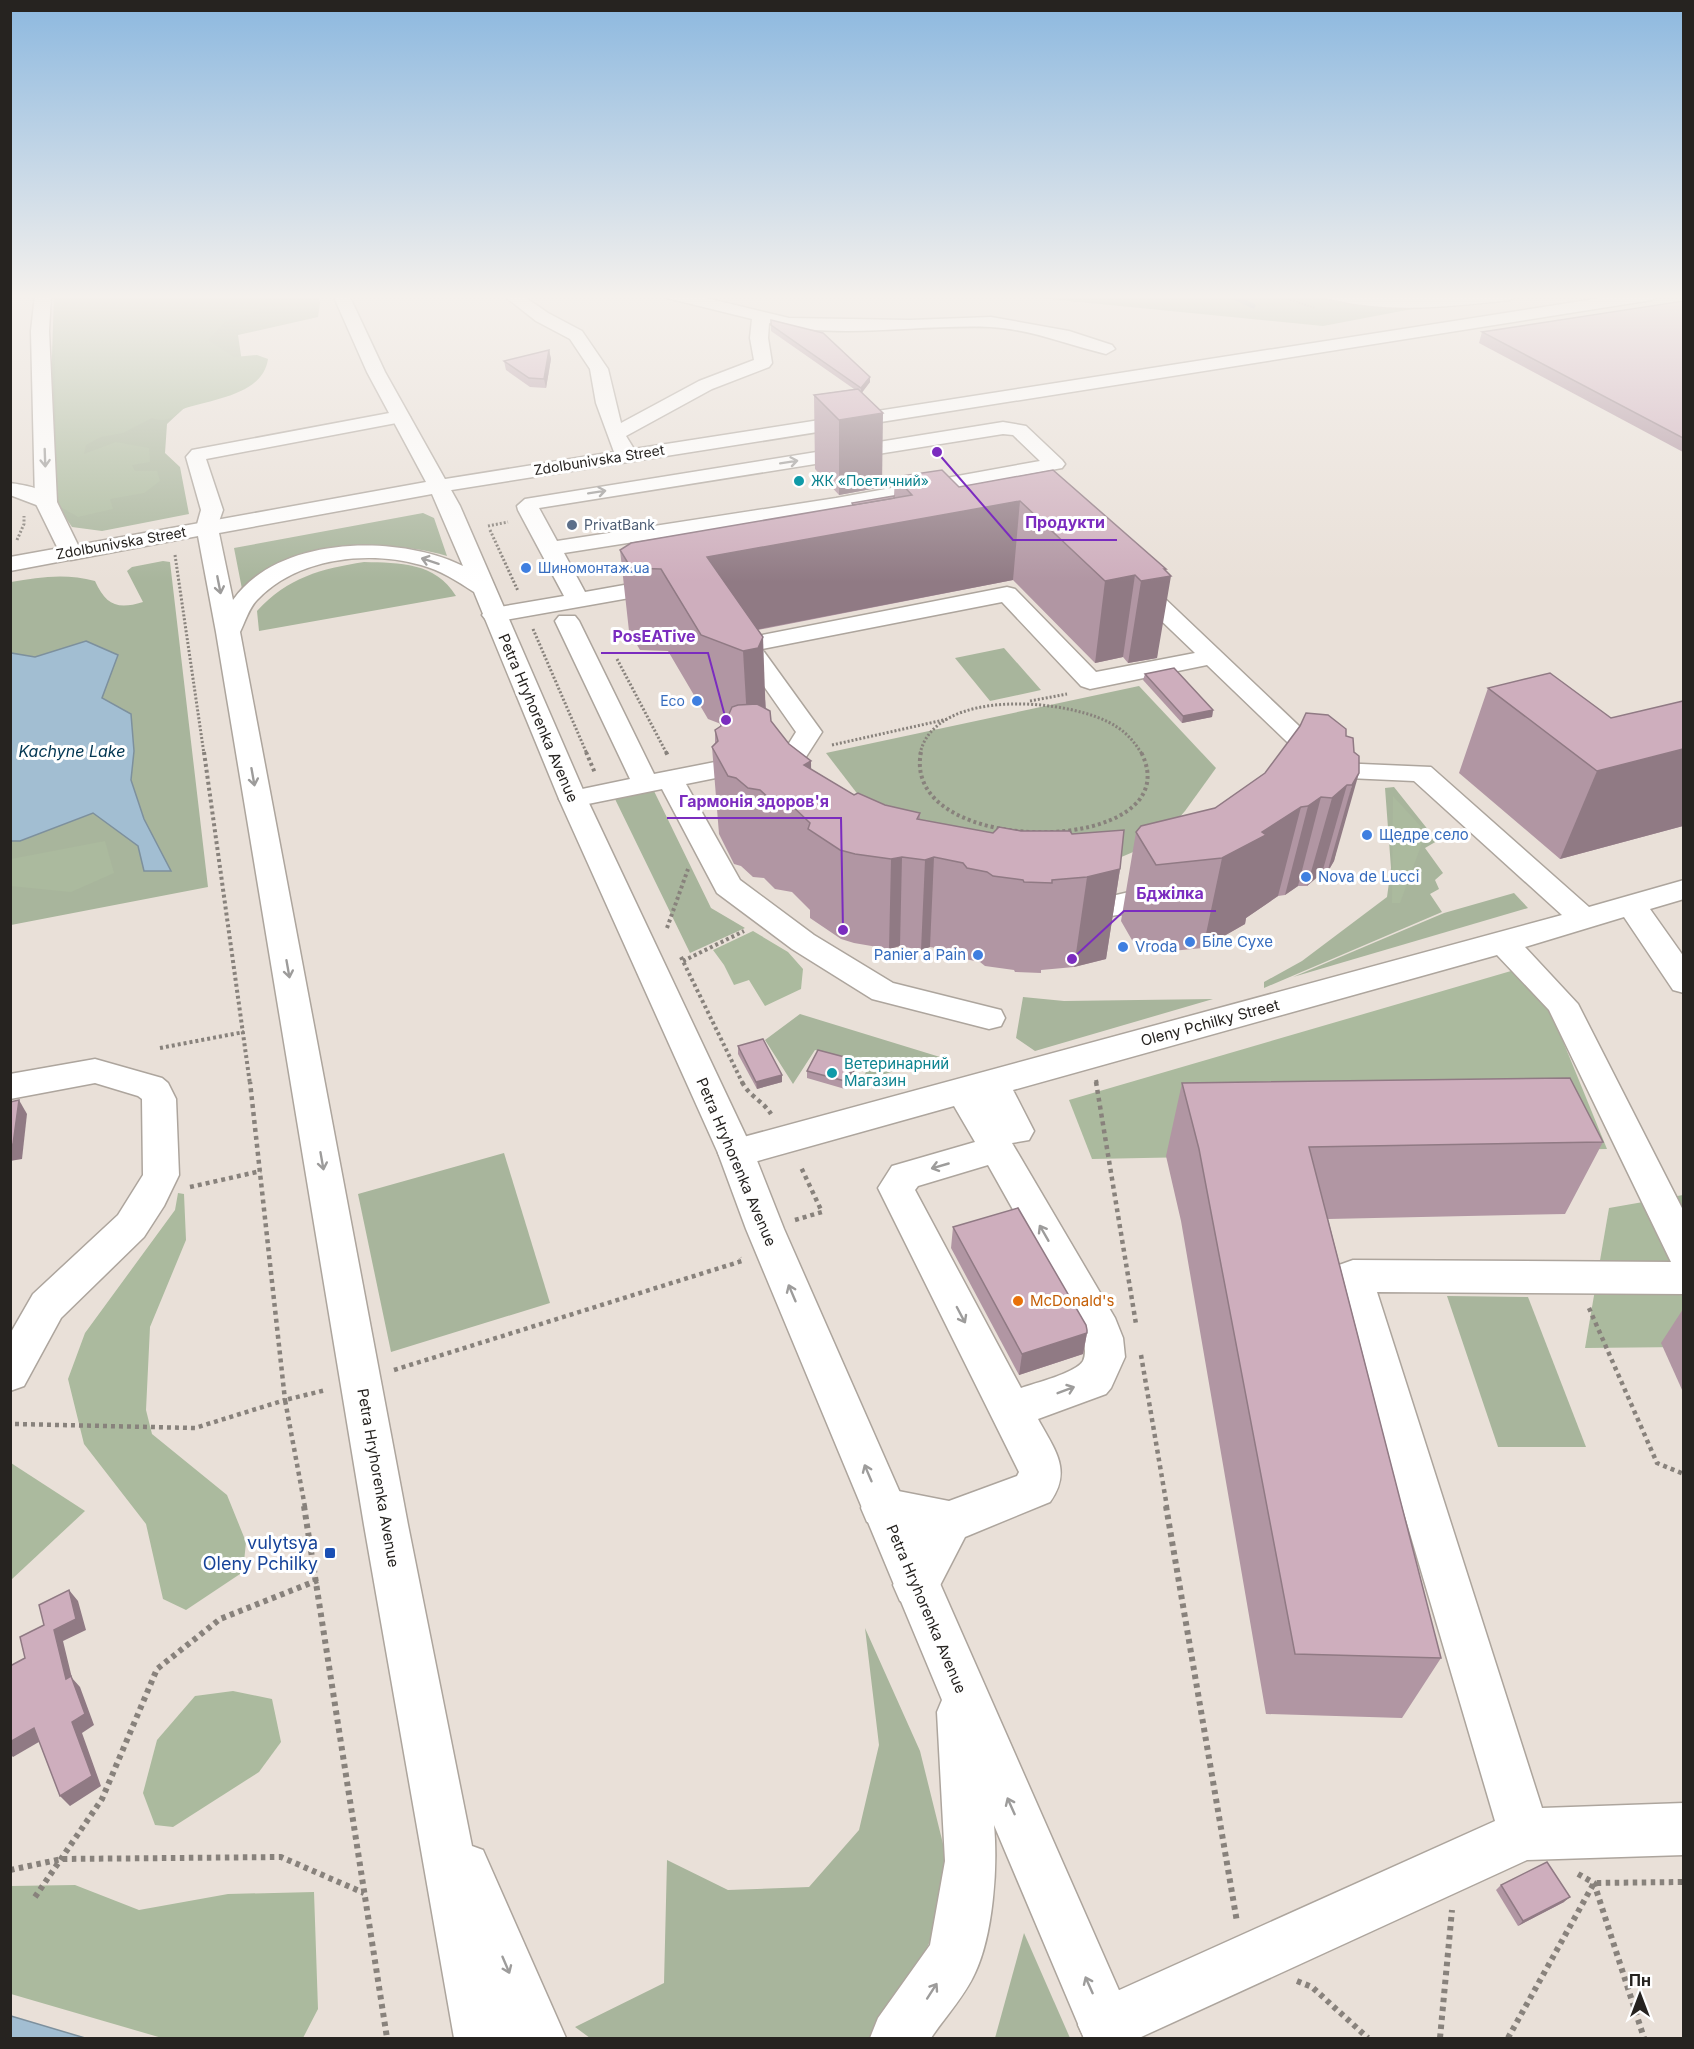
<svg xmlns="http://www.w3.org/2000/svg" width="1694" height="2049" viewBox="0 0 1694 2049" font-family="Inter,sans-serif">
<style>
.green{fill:#a8b59c}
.forest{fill:#abba9e}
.water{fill:#a2bed2;stroke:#7d909d;stroke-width:1.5}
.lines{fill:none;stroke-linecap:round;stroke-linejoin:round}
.stream{stroke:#7d909d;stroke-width:5}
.minor-casing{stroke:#ada59d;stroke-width:3}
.major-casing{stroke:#ada59d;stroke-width:3}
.path-far4{stroke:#88827c;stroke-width:2;stroke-dasharray:1.5 1.5;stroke-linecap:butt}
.path-far3{stroke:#88827c;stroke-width:3;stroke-dasharray:2 2;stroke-linecap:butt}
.path-far2{stroke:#88827c;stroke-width:4;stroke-dasharray:3 3;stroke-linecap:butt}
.path-far1{stroke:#88827c;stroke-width:4.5;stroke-dasharray:4 4;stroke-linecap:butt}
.path{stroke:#88827c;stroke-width:6;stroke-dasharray:4.5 4.5;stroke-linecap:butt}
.minor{fill:#fff;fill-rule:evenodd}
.major{fill:#fff;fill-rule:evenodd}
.wall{fill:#b196a3}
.shaded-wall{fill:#907a84}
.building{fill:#ceaebd;stroke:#907a84;stroke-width:1.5}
.oneway{stroke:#9d9c9b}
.culture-dot{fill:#0f9aa8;stroke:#fff;stroke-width:2}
.service-dot{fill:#5c6f8a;stroke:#fff;stroke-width:2}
.shop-dot{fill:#3f7fe0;stroke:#fff;stroke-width:2}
.food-dot{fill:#e8710a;stroke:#fff;stroke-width:2}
.transit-dot{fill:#1a4fb4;stroke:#fff;stroke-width:2}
.labels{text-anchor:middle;stroke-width:6;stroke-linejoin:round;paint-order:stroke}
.far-street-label{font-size:14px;fill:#262320;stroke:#fff}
.far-culture-label{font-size:14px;fill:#0d838f;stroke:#fff;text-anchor:start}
.far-service-label{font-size:14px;fill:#4e5e75;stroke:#fff;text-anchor:start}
.far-shop-label{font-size:14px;fill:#366cbe;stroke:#fff;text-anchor:start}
.street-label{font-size:15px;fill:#262320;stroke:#fff}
.shop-label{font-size:15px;fill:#366cbe;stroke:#fff;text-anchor:start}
.culture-label{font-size:15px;fill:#0d838f;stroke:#fff;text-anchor:start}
.food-label{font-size:15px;fill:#c56008;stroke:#fff;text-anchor:start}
.water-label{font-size:16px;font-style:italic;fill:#003551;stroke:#fff}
.near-transit-label{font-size:18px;fill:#164399;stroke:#fff;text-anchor:end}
.leader{fill:none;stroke:#7b2cbf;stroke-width:2}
.callout-dot{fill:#7b2cbf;stroke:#fff;stroke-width:2}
.callout-label{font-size:16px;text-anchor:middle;font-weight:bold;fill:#7b2cbf;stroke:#fff;stroke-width:6;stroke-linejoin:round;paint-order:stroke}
</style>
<rect width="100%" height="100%" fill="#e9e0d8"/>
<g class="green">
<path d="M54,295H318L320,303L318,317L238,335L243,369L183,409L167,424L165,453L180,467L189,514L102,531L72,527L57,505L50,416Z"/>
<path d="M1009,295H1486L1323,326Z"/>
<path d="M423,513L434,518L447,556C384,537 295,547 242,589L234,548Z"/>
<path d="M163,561L170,562L208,887L11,925V582C39,577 66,573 95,581C106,605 117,610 143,602L127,571L132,567Z"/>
<path d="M364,562C400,563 435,562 456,596L259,631L257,611C288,577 321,569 364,562Z"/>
<path d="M1004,648L1041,690L990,701L955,658Z"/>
<path d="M1139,686L1216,768L1185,811L1159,841L1112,861L879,822L826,753Z"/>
<path d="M1394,787L1437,841L1425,848L1443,873L1435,880L1439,889L1430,894L1442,912L1264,988V982L1302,961L1387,897L1391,868L1385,788Z"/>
<path d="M654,791L711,908L745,928L690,953L615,799Z"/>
<path d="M1514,893L1528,908L1293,977L1444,913Z"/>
<path d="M1023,997L1064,1001L1213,999L1035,1051L1016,1038Z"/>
<path d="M800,1014L940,1057L862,1081L869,1065L815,1050L793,1084L765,1040Z"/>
<path d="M504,1153L550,1303L391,1352L358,1194Z"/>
<path d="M1447,1296L1528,1297L1586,1447H1498Z"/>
<path d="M865,1628L920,1751L949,1868L930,1941L898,2012L868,2038H590L575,2027L664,1983L667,1860L728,1890L809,1887L859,1830L879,1745Z"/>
<path d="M1024,1933L1070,2038H995Z"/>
</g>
<g class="forest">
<path d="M54,295H245L263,299L257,312L226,321L208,340L234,357L257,355L268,359C263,395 213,399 183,409C174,418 164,423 152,418L123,433L101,437L86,445L84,454L116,442L149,448L150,462L132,465L135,471H157L160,481L144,493L110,499L113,509L78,517L57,505Z"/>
<path d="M1393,796L1426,832L1400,903H1392Z"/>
<path d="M105,841L114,873L71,892L11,886V859Z"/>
<path d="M753,931L788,952L803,969L801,989L765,1006L749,980L734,985L724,965L713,950Z"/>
<path d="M1511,971L1547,1002L1607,1149L1092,1159L1069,1100Z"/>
<path d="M178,1193L184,1194L186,1240L150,1327L146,1410L152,1434L227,1495L246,1542L243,1572L186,1610L163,1599L146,1524L84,1444L68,1379L85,1333L175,1210Z"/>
<path d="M1683,1195V1347L1585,1348L1609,1208Z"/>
<path d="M11,1463L85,1511L11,1580Z"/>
<path d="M233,1691L272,1699L281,1742L259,1772L173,1827L155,1825L143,1793L157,1740L195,1696Z"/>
<path d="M75,1885L139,1910L228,1894L314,1892L318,2009L303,2038H162L11,1994V1886Z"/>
</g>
<g class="water">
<path d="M86,641L118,655L102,698L131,714L134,751L131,780L144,819L171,871H144L138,846L93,813L20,841H11V653L35,657Z"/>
<path d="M11,2016L85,2038H11Z"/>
</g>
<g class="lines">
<path class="stream" d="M1230,295L1253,306"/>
<defs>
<g id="minor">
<path d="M503,295H522L548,313L582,331L608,369L621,423L699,381L754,360L750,338L752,319L667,298L665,295H694L789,318L910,320L991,317L1069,331L1112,345L1115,349L1106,354C1068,345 1030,329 990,327C920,324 836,340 769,323L768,338L772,363L769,367L712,389L626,436L634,449L1620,295H1660L1652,300L439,492L432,490L429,486L432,482L439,480L614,452L596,403L590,369L570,339L536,321Z"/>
<path d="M1324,295L1369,298L1518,295L1510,300C1448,307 1387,314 1326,298Z"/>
<path d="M400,411L410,417L407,421L206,459L223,510L215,533H199L196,528L201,510L186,457L192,450Z"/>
<path d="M1003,422L1026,426L1062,460L1065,464L1062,468L836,510L564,553L585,592L669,577L677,579L680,584L677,589L669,591L494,622L486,620L482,615L486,610L494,608L564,596L518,510L517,506L525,499ZM1003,434L1013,435L1040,461L836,498L557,541L539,508Z"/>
<path d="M10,483C25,485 48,489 57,502L53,506H39L10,495Z"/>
<path d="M71,546L79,548L82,553L79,558L10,571V557Z"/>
<path d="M1132,573L1140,575L1338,763L1431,767L1589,907L1684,880V899L1650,909L1684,957V993L1673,990L1624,917L1525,947L1578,1004L1684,1212V1294L1377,1292L1542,1808L1684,1803V1855L1527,1860L1139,2038H1084L1078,2025L1086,2005L1495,1821L1334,1276L1339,1265L1353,1260L1671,1262L1549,1010L1497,955L1013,1090L1034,1131L1029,1140L1012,1143L1115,1318L1123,1338L1125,1357L1111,1388L1106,1394L1038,1419C1054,1449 1073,1470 1050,1502L965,1537L932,1601L916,1607L900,1601L893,1585L918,1536L867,1522L861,1508L867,1494L883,1488L949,1501L1017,1476L1019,1472L878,1188L892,1166L975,1142L954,1106L736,1167L723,1163L718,1153L723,1143L736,1139L1562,915L1414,781L1304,776L1300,770L1309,763L1207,665L1090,689L1081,686L1002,602L762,649L822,732L804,760L686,784L740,880L814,935L893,983L1001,1010L1005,1018L1001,1026L989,1029L872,999L792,949L717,893L662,789L573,807L563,805L559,799L563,793L630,779L555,621L559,616H575L579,621L654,774L786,748L796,732L735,645L738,640L747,638L1007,587L1015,589L1096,672L1195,653L1124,585L1121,580L1124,575ZM988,1165L1082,1333C1084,1341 1087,1353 1083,1361C1076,1373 1035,1383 1021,1388L915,1190L918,1186Z"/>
<path d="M1168,883L1179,885L1183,892L1179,899C1141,909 1099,925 1060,915L1056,908L1060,901L1071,898L1099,899Z"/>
<path d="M95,1059L162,1078L168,1083L176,1099L179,1175L164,1206L144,1237L61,1318L24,1386L10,1391V1334L33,1294L118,1215L143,1175L142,1099L138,1096L95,1083L10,1099V1074Z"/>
</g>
<path id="major" d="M35,295H51L49,331L57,502L78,545L426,482L367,372L333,295H349L385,372L460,506L587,799L754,1153L784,1229L1140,2038H1084L994,1825C998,1867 993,1935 975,1973C965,1996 945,2017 931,2038H870L878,2018L930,1945L945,1861L937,1712L942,1700L746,1229L718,1153L559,799L474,592C457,581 440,570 421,565C367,550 297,558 257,600C249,608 245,622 240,632L408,1525L472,1846L483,1850L566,2038H454L364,1525L216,632L198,536L71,560L63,558L60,553L35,502L31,331ZM432,494L463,566C399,534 278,535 233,600L219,533Z"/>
</defs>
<use href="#minor" class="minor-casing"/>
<use href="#major" class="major-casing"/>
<path class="path-far4" d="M1276,295L1315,308"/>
<g class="path-far3">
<path d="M488,526L508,522"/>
<path d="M490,530L518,591"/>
<path d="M17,540L24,524V516"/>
<path d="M175,555L204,754"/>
<path d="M533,629L587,754"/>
<path d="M617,659L667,754"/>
<path d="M1030,701L1067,694"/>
<path d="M832,745L948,719"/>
<path d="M920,754C934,686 1074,698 1117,727C1128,734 1135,743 1142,754"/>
</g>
<g class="path-far2">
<path d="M204,752L250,1084"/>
<path d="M586,752L595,773"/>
<path d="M666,752L668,756"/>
<path d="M921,752C899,861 1195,857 1141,752"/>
<path d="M667,928L688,869"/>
<path d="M681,957L743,1084"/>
<path d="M683,961L744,931"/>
<path d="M160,1048L244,1032"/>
<path d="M1096,1080L1097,1084"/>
</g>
<g class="path-far1">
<path d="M742,1082C749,1096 763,1101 771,1114"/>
<path d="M1096,1082L1136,1324"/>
<path d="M190,1187L261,1171"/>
<path d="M795,1220L822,1212L800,1165"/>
<path d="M1589,1308L1657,1463L1684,1474"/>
<path d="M1141,1355L1167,1507"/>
<path d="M394,1370L742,1261L740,1258"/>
<path d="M15,1424L195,1428L285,1400L250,1082"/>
<path d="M305,1507L285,1400L326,1390"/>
</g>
<g class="path">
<path d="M304,1506L387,2038"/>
<path d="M1166,1506L1237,1922"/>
<path d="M10,1870L62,1859L281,1857L364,1893"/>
<path d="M1578,1874L1594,1883L1644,2038"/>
<path d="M35,1897L102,1799L157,1669L220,1619L318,1580"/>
<path d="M1297,1981L1312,1987L1368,2038"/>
<path d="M1440,2038L1452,1910"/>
<path d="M1508,2038L1594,1883L1684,1882"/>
</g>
<use href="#minor" class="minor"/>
<use href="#major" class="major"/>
</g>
<g class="wall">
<path d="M1683,301V452L1479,343L1482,332Z"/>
<path d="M771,320L870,382L862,392L882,487L839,495L815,469L814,395L854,389L771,331Z"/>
<path d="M549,350L551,359L546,388L530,387L506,370L504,361Z"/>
<path d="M1053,470L1166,569L1157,658L1128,663L1123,657L1095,663L1013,580L758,630L766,709L771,721L789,744L811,769L854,795L885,805L920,813V820L993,833L1021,831L1072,834L1120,869L1106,959L1074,967L1041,970V973L1015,972L1014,970L985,966L980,962L960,958L957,952L930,947L921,950L900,946L889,949L854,943L841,939L810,918V910L792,892L775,889L764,878L753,877L741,866L734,864L719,834L712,747L715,743V730L721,726V724L708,719L668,651L640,650L629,631L620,550L852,505V503L894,496L895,477L959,487Z"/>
<path d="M1145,674L1213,710L1212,717L1182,723L1143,680Z"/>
<path d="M1488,688L1611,718L1683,701V826L1560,859L1459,773Z"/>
<path d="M1346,736L1354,752L1359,756L1334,861L1327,873H1322L1307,886H1298L1285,895L1278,896L1246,918L1245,924L1203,948L1140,954L1121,921L1136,832L1215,808Z"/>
<path d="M738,1046L782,1082L757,1089L738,1054Z"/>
<path d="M856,1068L845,1089L807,1078V1071Z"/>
<path d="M1182,1083L1603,1142L1565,1214L1328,1219L1441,1658L1402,1718L1266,1714L1181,1221L1166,1156Z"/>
<path d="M953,1227L1087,1333L1083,1354L1019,1375L951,1248Z"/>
<path d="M1683,1309V1392L1661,1343Z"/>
<path d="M1501,1885L1564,1902L1518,1926L1496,1890Z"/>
</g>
<g class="shaded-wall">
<path d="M549,350L551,359L546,388L544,379Z"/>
<path d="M870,377V382L861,394V388Z"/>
<path d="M883,413L882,487L839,495V420Z"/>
<path d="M1020,501L1013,580L713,638L707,557Z"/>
<path d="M1164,569H1166L1165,577L1171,576L1157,658L1128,663L1141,581Z"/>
<path d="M1135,575L1123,657L1095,663L1105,581Z"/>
<path d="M763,637L766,721L748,736L743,651Z"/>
<path d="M1213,710L1212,717L1182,723L1183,716Z"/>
<path d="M1683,749V826L1560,859L1597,771Z"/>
<path d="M811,761L812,831L804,765Z"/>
<path d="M1359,773L1334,861L1327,873L1352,785Z"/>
<path d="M1347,785L1322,873L1307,886L1332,798Z"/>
<path d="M1321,797L1298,886L1285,895L1308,806Z"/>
<path d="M1301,807L1278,896L1246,918L1245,924L1203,948L1222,858Z"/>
<path d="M902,857L900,946L889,949L891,859Z"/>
<path d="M934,857L930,947L921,950L925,860Z"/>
<path d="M1120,869L1106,959L1074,967L1087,877Z"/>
<path d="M856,1060V1068L845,1089V1081Z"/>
<path d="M782,1075V1082L757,1089L756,1082Z"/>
<path d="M19,1100L27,1114L22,1159L10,1161V1145Z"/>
<path d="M1087,1333L1083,1354L1019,1375L1022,1354Z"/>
<path d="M69,1590L78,1601L86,1630L63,1641L72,1678L80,1687L94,1725L82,1733L101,1786L70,1806L60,1796L72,1722L54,1630Z"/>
<path d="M34,1728L44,1739L13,1757L10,1754V1742Z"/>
<path d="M1570,1897L1564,1902L1518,1926L1523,1921Z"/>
</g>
<g class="building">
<path d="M1683,301V438L1482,332Z"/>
<path d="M771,320L823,333L870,377L861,388L771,325Z"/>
<path d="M549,350L544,379L529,378L504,361Z"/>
<path d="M858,389L883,413L839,420L814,395Z"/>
<path d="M942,470L959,487L1053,470L1166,569H1164L1171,576L1141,581L1135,575L1105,581L1020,501L707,557L763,637L758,648L743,651L701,635L661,569L631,568L620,550L631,543L912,495L895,477Z"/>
<path d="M894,496V498L853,505L852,503Z"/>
<path d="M1174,668L1213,710L1183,716L1145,674Z"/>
<path d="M1550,673L1611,718L1683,701V749L1597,771L1488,688Z"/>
<path d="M757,704L770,711L771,721L789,744L811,761L804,765L854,795L858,793L885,805L920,813L917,819L993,833L999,827L1021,831H1070L1072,834L1124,830L1120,869L1087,877L1052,880V883L1024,882L1023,880L993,876L987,872L967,868L963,863L934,857L925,860L902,857L891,859L855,854L840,850L808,829L810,823L789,803L771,800L760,790L748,788L736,778L728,776L712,747L718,741L715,730L721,726L720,720L728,716L732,707L738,705Z"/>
<path d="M1306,713L1328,715L1346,729V736L1353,738L1354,752L1359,756V773L1352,785H1347L1332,798L1321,797L1308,806L1301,807L1262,832L1266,835L1222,858L1156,865L1136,832L1141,826L1215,808L1265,773L1300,726Z"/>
<path d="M763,1039L782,1075L756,1082L738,1046Z"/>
<path d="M818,1050L856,1060L845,1081L807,1071Z"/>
<path d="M1570,1078L1603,1142L1309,1147L1441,1658L1295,1654L1199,1149L1182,1083Z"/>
<path d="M19,1100L13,1144L10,1145V1102Z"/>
<path d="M1018,1208L1086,1325L1087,1330V1333L1022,1354L953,1227Z"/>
<path d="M69,1590L76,1619L54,1630L66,1679L71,1676L85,1714L72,1722L92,1776L60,1796L34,1728L10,1742V1666L25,1658L20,1637L44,1625L39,1605Z"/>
<path d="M1547,1862L1570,1897L1523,1921L1501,1885Z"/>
</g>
<defs><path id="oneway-shaft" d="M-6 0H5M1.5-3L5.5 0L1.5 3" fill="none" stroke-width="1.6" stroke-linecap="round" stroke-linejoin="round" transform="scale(1.5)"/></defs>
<g class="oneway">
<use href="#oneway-shaft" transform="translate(45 458) rotate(88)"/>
<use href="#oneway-shaft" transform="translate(789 462) rotate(-9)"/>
<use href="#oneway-shaft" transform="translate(597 492) rotate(-9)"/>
<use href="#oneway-shaft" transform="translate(430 561) rotate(-162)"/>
<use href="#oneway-shaft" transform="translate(219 585) rotate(79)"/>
<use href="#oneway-shaft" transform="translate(253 777) rotate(80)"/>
<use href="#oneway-shaft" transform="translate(288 969) rotate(80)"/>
<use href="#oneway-shaft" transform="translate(322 1161) rotate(80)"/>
<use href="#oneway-shaft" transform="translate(940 1166) rotate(164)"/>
<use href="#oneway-shaft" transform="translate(1044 1233) rotate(-120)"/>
<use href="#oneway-shaft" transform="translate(792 1293) rotate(-113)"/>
<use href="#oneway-shaft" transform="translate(961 1315) rotate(62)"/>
<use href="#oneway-shaft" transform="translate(1066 1390) rotate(-21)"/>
<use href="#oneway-shaft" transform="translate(868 1473) rotate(-113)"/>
<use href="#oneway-shaft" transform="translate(1011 1806) rotate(-114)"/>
<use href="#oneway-shaft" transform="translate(506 1965) rotate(67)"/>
<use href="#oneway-shaft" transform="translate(1089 1985) rotate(-114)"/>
<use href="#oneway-shaft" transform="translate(932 1991) rotate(-57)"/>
</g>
<linearGradient id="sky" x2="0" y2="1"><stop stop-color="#8cb8df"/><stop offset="0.51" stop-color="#f5f1ed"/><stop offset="1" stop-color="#f5f1ed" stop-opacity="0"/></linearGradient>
<rect width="1694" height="582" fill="url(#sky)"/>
<g class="culture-dot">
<circle cx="799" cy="481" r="6"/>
<circle cx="832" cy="1073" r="6"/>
</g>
<circle class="service-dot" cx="572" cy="525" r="6"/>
<g class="shop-dot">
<circle cx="526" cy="568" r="6"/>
<circle cx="697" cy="701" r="6"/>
<circle cx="1367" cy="835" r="6"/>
<circle cx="1306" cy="877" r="6"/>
<circle cx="1190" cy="942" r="6"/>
<circle cx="1123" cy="947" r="6"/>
<circle cx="978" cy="955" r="6"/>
</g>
<circle class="food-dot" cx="1018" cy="1301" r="6"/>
<rect class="transit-dot" x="324" y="1547" width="12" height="12" rx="3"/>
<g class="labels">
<g class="far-street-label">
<text transform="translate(599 460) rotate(-9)" y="5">Zdolbunivska Street</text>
<text transform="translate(121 543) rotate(-10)" y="5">Zdolbunivska Street</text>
</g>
<g class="far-culture-label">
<text x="811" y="486">ЖК «Поетичний»</text>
</g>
<g class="far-service-label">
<text x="584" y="530">PrivatBank</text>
</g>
<g class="far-shop-label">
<text x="538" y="573">Шиномонтаж.ua</text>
<text x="685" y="706" text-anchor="end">Eco</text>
</g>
<g class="street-label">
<text transform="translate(538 718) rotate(67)" y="5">Petra Hryhorenka Avenue</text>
<text transform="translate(1210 1023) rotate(-15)" y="5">Oleny Pchilky Street</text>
<text transform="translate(736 1162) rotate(67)" y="5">Petra Hryhorenka Avenue</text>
<text transform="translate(378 1478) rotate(80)" y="5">Petra Hryhorenka Avenue</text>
<text transform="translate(926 1609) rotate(67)" y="5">Petra Hryhorenka Avenue</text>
</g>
<g class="shop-label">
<text x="1379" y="840">Щедре село</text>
<text x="1318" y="882">Nova de Lucci</text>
<text x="1202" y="947">Біле Сухе</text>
<text x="1135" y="952">Vroda</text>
<text x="966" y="960" text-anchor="end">Panier a Pain</text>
</g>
<g class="culture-label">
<text x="844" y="1069">Ветеринарний<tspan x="844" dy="17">Магазин</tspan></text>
</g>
<g class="food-label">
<text x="1030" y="1306">McDonald's</text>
</g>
<g class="water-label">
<text x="72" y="757">Kachyne Lake</text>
</g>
<g class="near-transit-label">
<text x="318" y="1549">vulytsya<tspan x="318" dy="21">Oleny Pchilky</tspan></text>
</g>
</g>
<path class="leader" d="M937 452L1013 540H1117M726 720L708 653H601M843 930L841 818H667M1072 959L1124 911H1216"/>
<g class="callout-dot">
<circle cx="937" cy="452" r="6"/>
<circle cx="726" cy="720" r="6"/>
<circle cx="843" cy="930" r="6"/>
<circle cx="1072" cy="959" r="6"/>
</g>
<g class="callout-label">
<text x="1065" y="528">Продукти</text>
<text x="654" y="642">PosEATive</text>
<text x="754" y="807">Гармонія здоров'я</text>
<text x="1170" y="899">Бджілка</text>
</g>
<rect width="1694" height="2049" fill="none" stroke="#262320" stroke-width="24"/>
<g transform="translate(1640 1995)" stroke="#ffffff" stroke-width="4.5" paint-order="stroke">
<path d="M0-4.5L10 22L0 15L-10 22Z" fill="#262320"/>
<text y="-9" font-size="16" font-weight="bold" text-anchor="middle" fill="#262320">Пн</text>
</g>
</svg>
